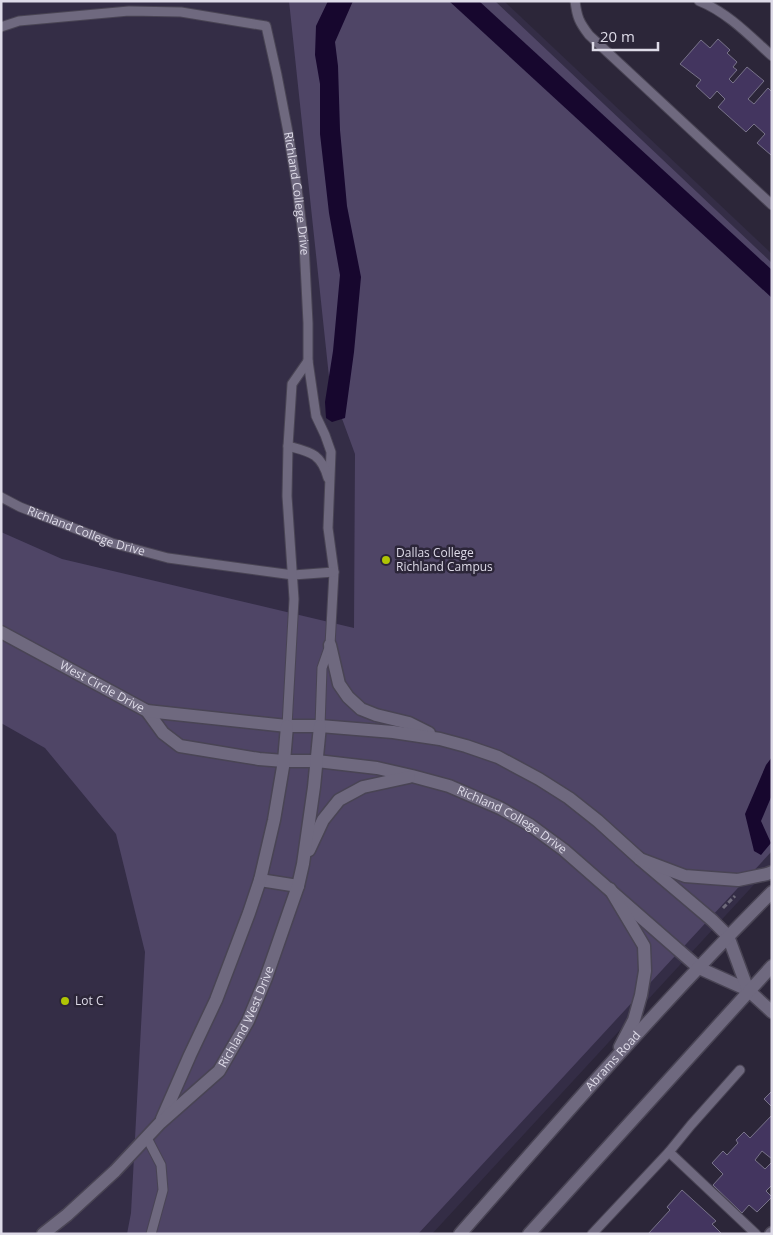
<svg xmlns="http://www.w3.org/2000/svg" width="773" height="1235" viewBox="0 0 773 1235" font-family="'Open Sans',sans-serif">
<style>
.built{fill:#342d46}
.green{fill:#4f4566}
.water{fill:#17072e}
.building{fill:#43355f;stroke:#787389}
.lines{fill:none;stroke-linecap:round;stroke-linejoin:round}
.service-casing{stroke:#494454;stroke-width:11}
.minor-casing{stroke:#494454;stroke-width:15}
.secondary-casing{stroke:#494454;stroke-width:15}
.path{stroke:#6f6b7b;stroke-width:3;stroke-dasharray:5 2.5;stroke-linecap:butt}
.service{stroke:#6f697f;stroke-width:9}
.minor{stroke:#6f697f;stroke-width:12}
.secondary{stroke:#6f697f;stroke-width:12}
.poi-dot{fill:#afc504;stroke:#2c2639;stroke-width:2}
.labels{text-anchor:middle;stroke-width:5;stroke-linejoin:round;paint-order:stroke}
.street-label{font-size:12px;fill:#dedbe8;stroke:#2c2639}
.poi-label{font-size:12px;fill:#dedbe8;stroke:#2c2639;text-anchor:start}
</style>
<rect width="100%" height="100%" fill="#2c2639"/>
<path class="built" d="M1,1H504L772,254V865L432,1234H1Z"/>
<path class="green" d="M289,1H495L772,263V851L418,1234H127L131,1213L145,952L116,834L45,748L1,723V532L62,559L354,628L355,454L330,386Z"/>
<g class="water">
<path d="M328,1H353L335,42L338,66L340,130L347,206L361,277L354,352L345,418L332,422L326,418L325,402L333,351L340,275L329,213L320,134V84L315,55L316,26Z"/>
<path d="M449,1H479L772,270V298Z"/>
<path d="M772,757V795L761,821L771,843L761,855L754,851L745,814L766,765Z"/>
</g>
<g class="building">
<path d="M718,39L730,50L727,53L737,62L733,67L737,70L729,79L733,83L747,67L764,81L748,99L754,104L768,88L772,92V154L771,155L757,143L765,134L754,124L746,132L718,107L725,99L717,91L710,99L696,86L701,80L680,64L701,40L710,48Z"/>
<path d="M772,1091V1107L764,1099Z"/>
<path d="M772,1115V1159L762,1151L755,1160L765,1169L772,1162V1185L766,1191L772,1197L757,1212L749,1205L742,1213L713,1185L723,1174L712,1163L723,1151L727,1155L738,1143L736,1140L744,1132L750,1138Z"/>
<path d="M682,1190L716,1221L712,1224L722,1234H648L670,1210L667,1207Z"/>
</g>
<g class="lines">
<defs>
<g id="service">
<path d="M575,1C577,17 579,22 589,35L772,205"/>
<path d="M699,1C727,12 750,36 772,56"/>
<path id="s1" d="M1,27L19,21L129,11L181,12L266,26L277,75L288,132L297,188L304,244L308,323V361L316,416L325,435L331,452L328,528L334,572L330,645L322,668L320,726"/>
<path d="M288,446C310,452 321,453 328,478"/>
<path id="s2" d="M1,497L20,507L112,543L168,558L293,575L334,572"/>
<path d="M287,726L294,599L287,496L288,446L292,384L308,361"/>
<path d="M147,1138L161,1165L163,1190L151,1234"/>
<path d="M669,1152L691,1125L740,1070"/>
<path d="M592,1234L669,1152L756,1234"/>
</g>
<g id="minor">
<path id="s3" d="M1,632L147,711L163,733L180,746L259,759L284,761H317L377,768L412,776L449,786L500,808L530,825L564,850L699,968L748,990L772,1012"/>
<path d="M330,645L339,684L348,697L361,709L376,715L409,723L429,733"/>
<path d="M147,711L287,726H320L393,732L440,739L466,746L498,757L539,779L569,798L598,821L640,859L712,920L728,936L748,990"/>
<path d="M309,850L323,820L339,800L363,787L409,777"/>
<path d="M260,880L298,886"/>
<path d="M162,1119L190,1055L216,1000L249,913L260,880L274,820L284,761L287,726"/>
<path id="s4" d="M43,1234L67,1215L115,1171L160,1123L219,1071L248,1021L266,978L298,886L303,864L314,787L320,726"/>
<path d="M771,1234L772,1233"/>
</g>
<g id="secondary">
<path d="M640,859L685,876L711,878L738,880L767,874L772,872"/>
<path d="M610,889L644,946L645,971L641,995L634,1020L620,1047"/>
<path id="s5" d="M460,1234C562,1118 663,1001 772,892"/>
<path d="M529,1234L772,966"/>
</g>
</defs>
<use href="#service" class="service-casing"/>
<use href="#minor" class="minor-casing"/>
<use href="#secondary" class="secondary-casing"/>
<path class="path" d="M723,908L735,896"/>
<use href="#service" class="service"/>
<use href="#minor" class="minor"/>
<use href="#secondary" class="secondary"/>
</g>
<g class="poi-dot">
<circle cx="386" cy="560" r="5"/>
<circle cx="65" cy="1001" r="5"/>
</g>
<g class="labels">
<g class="street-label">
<text dy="4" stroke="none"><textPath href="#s1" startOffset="438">Richland College Drive</textPath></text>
<text dy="4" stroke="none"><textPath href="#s2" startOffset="92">Richland College Drive</textPath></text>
<text dy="4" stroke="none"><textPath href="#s3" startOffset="115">West Circle Drive</textPath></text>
<text dy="4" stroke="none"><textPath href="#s3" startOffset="559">Richland College Drive</textPath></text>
<text dy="4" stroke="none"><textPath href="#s4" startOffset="301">Richland West Drive</textPath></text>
<text dy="4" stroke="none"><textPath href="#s5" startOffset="231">Abrams Road</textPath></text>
</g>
<g class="poi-label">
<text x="396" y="557">Dallas College<tspan x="396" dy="14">Richland Campus</tspan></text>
<text x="75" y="1005">Lot C</text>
</g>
</g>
<rect width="773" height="1235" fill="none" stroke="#dedbe8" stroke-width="5"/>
<path d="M593 42v8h65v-8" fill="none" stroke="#dedbe8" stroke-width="2.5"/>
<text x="600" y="42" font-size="15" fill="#dedbe8" stroke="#2c2639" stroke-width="4" paint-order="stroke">20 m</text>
</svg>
